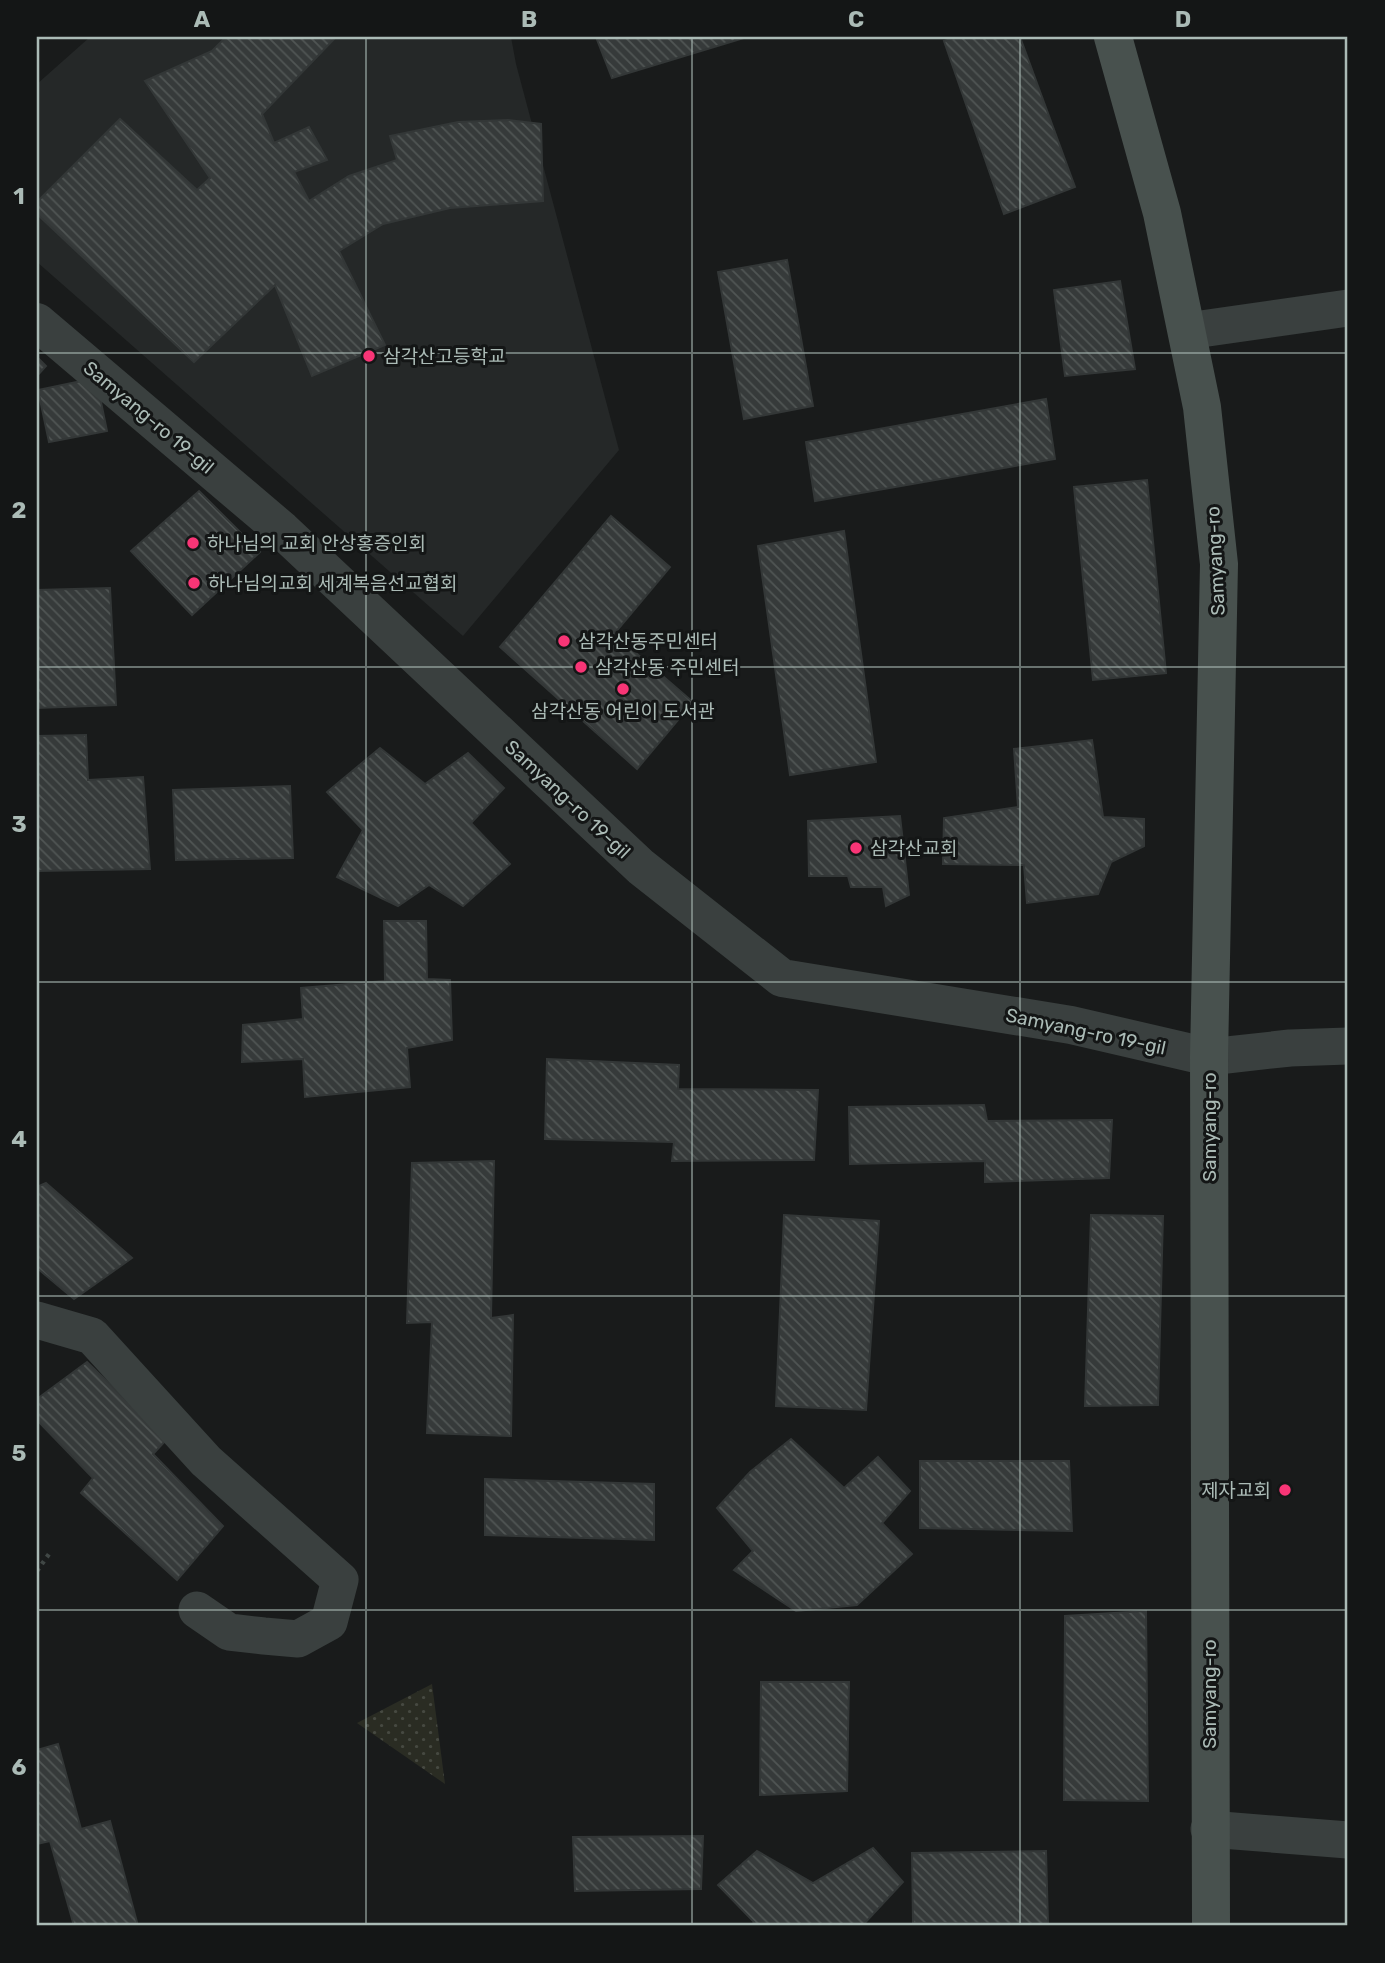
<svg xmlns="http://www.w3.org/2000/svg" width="1385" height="1963" viewBox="0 0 1385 1963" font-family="Rubik,'Noto Sans KR',sans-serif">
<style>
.built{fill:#252828}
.park{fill:url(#park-dots)}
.building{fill:url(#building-back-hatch);stroke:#333737;stroke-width:2}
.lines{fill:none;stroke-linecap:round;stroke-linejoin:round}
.path{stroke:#404745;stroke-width:4.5;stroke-dasharray:3.5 5;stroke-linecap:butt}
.minor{stroke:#3a403f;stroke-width:37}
.tertiary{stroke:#3a403f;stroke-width:38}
.secondary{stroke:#48514e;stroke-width:38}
.grid{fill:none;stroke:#abbbb6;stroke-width:2;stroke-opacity:0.55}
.poi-dot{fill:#f83576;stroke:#141616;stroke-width:2.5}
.labels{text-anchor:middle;stroke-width:6;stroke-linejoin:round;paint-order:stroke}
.poi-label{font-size:19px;fill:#abbbb6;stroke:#141616;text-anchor:start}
.street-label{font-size:19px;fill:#abbbb6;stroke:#141616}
.neatline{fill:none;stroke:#abbbb6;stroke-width:2.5}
.grid-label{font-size:23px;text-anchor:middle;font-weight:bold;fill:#abbbb6}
</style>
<defs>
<pattern id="park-dots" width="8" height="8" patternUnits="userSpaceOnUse" patternTransform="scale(1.75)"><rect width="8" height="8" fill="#2a2c23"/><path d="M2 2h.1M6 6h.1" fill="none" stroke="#464941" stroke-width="1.8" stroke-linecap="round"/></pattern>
<pattern id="building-back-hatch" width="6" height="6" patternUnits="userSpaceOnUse" patternTransform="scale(1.75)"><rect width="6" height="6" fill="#363a3a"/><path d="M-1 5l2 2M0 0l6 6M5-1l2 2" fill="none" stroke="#505554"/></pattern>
</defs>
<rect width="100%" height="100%" fill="#191b1b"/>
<path class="built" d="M90,37H511L516,64L619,450L463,636L37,262V84Z"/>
<path class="park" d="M432,1684L445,1784L357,1723Z"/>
<g class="building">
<path d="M226,37H336L262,114L274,143L309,127L327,160L294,172L309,201L349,176L397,160L390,136L458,122L508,120L541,124L543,201L450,208L383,224L339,251L385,345L312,376L275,285L194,362L37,214V202L120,119L197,190L210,178L145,81L212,51Z"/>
<path d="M596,37H747L612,78Z"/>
<path d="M958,37H1020L1075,187L1004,214L944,41Z"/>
<path d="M787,260L813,406L744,419L718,272Z"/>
<path d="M1120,281L1135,369L1065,376L1054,290Z"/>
<path d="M37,357L46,366L37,376Z"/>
<path d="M96,378L107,431L49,442L38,390Z"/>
<path d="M1046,399L1055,459L815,501L806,442Z"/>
<path d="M1147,480L1166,673L1093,680L1074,487Z"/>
<path d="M199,491L260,552L192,615L131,551Z"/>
<path d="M611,516L670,567L614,634L693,702L637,769L500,647Z"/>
<path d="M844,531L876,762L790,775L758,546Z"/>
<path d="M110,588L116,705L37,708V590Z"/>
<path d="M86,735L88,780L143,777L150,869L37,871V736Z"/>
<path d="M1092,740L1103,817L1144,819V846L1111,862L1098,894L1027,903L1024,865L943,864L944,818L1018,807L1014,749Z"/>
<path d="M380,748L425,784L468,753L504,788L471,823L510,864L463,906L429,885L398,906L337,877L363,830L327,792Z"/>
<path d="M290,786L293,858L176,860L173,790Z"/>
<path d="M900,816L909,895L886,906L883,887H851L848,876H809L808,821Z"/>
<path d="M384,921H426L427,979L450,980L452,1040L407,1048L410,1087L305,1097L303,1059L242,1062L243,1025L303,1019L301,988L385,981Z"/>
<path d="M547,1059L679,1065L678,1089L818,1090L814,1160L672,1161L674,1142L545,1139Z"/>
<path d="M984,1105L987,1121L1112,1120L1109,1178L985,1182V1161L850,1164L849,1107Z"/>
<path d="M494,1161L491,1318L513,1315L511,1436L427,1433L432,1322L407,1323L412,1163Z"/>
<path d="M46,1183L132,1258L74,1299L37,1268V1187Z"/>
<path d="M784,1215L879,1221L866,1410L776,1406Z"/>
<path d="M1091,1215L1163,1216L1158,1405L1085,1406Z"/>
<path d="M87,1362L167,1439L153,1454L223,1526L177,1580L81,1493L93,1478L37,1420V1399Z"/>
<path d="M791,1439L844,1488L878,1457L910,1491L882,1523L912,1554L857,1605L796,1611L734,1570L753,1551L717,1508L750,1472Z"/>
<path d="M920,1461H1069L1072,1531L920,1528Z"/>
<path d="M485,1479L654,1484V1540L485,1535Z"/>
<path d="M1146,1611L1148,1801L1064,1800L1065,1616Z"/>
<path d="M761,1682H849L847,1791L760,1795Z"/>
<path d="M58,1744L81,1829L110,1821L138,1926H74L50,1841L37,1844V1750Z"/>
<path d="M703,1836L701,1889L575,1891L573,1837Z"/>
<path d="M873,1848L903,1882L862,1926H751L754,1922L718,1885L757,1851L813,1883Z"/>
<path d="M1046,1851L1048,1924L913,1923L912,1853Z"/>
</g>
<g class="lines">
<path class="path" d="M37,1571L49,1554"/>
<g class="minor">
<path d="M1187,331L1348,308"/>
<path d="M1209,1057L1290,1048L1348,1046"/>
<path d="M37,1320L92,1336L206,1461L340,1580L329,1622L298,1639L264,1636L229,1632L197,1610"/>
<path d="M1209,1829L1348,1840"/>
</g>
<path class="tertiary" d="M37,322L282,530L641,867L782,978L1071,1025L1209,1057"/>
<path class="secondary" d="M1113,37L1162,213L1202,407L1219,564L1209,1057L1211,1926"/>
</g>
<path class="grid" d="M366,37V1926M692,37V1926M1020,37V1926M37,353H1348M37,667H1348M37,982H1348M37,1296H1348M37,1610H1348"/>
<g class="poi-dot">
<circle cx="369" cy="356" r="7"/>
<circle cx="193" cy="543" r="7"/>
<circle cx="194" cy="583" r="7"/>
<circle cx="564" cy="641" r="7"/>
<circle cx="581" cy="667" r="7"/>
<circle cx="623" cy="689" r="7"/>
<circle cx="856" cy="848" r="7"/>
<circle cx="1285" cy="1490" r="7"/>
</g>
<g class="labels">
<g class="poi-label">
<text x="383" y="363">삼각산고등학교</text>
<text x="207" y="550">하나님의 교회 안상홍증인회</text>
<text x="208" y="590">하나님의교회 세계복음선교협회</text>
<text x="578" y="648">삼각산동주민센터</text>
<text x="595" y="674">삼각산동 주민센터</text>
<text x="623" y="718" text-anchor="middle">삼각산동 어린이 도서관</text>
<text x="870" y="855">삼각산교회</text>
<text x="1271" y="1497" text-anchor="end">제자교회</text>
</g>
<g class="street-label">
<text transform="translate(149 417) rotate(40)" y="7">Samyang-ro 19-gil</text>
<text transform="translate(1215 561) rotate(-93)" y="7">Samyang-ro</text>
<text transform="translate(568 799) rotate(43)" y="7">Samyang-ro 19-gil</text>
<text transform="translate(1086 1031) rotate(12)" y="7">Samyang-ro 19-gil</text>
<text transform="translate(1209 1127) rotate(-90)" y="7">Samyang-ro</text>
<text transform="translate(1209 1694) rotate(-90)" y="7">Samyang-ro</text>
</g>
</g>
<rect width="1385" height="1963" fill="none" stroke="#141616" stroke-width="77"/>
<rect x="38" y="38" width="1308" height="1886" class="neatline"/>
<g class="grid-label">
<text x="202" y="27">A</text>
<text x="529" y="27">B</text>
<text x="856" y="27">C</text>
<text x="1183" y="27">D</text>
<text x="19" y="204">1</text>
<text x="19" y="518">2</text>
<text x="19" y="832">3</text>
<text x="19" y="1147">4</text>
<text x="19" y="1461">5</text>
<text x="19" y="1775">6</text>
</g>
</svg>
